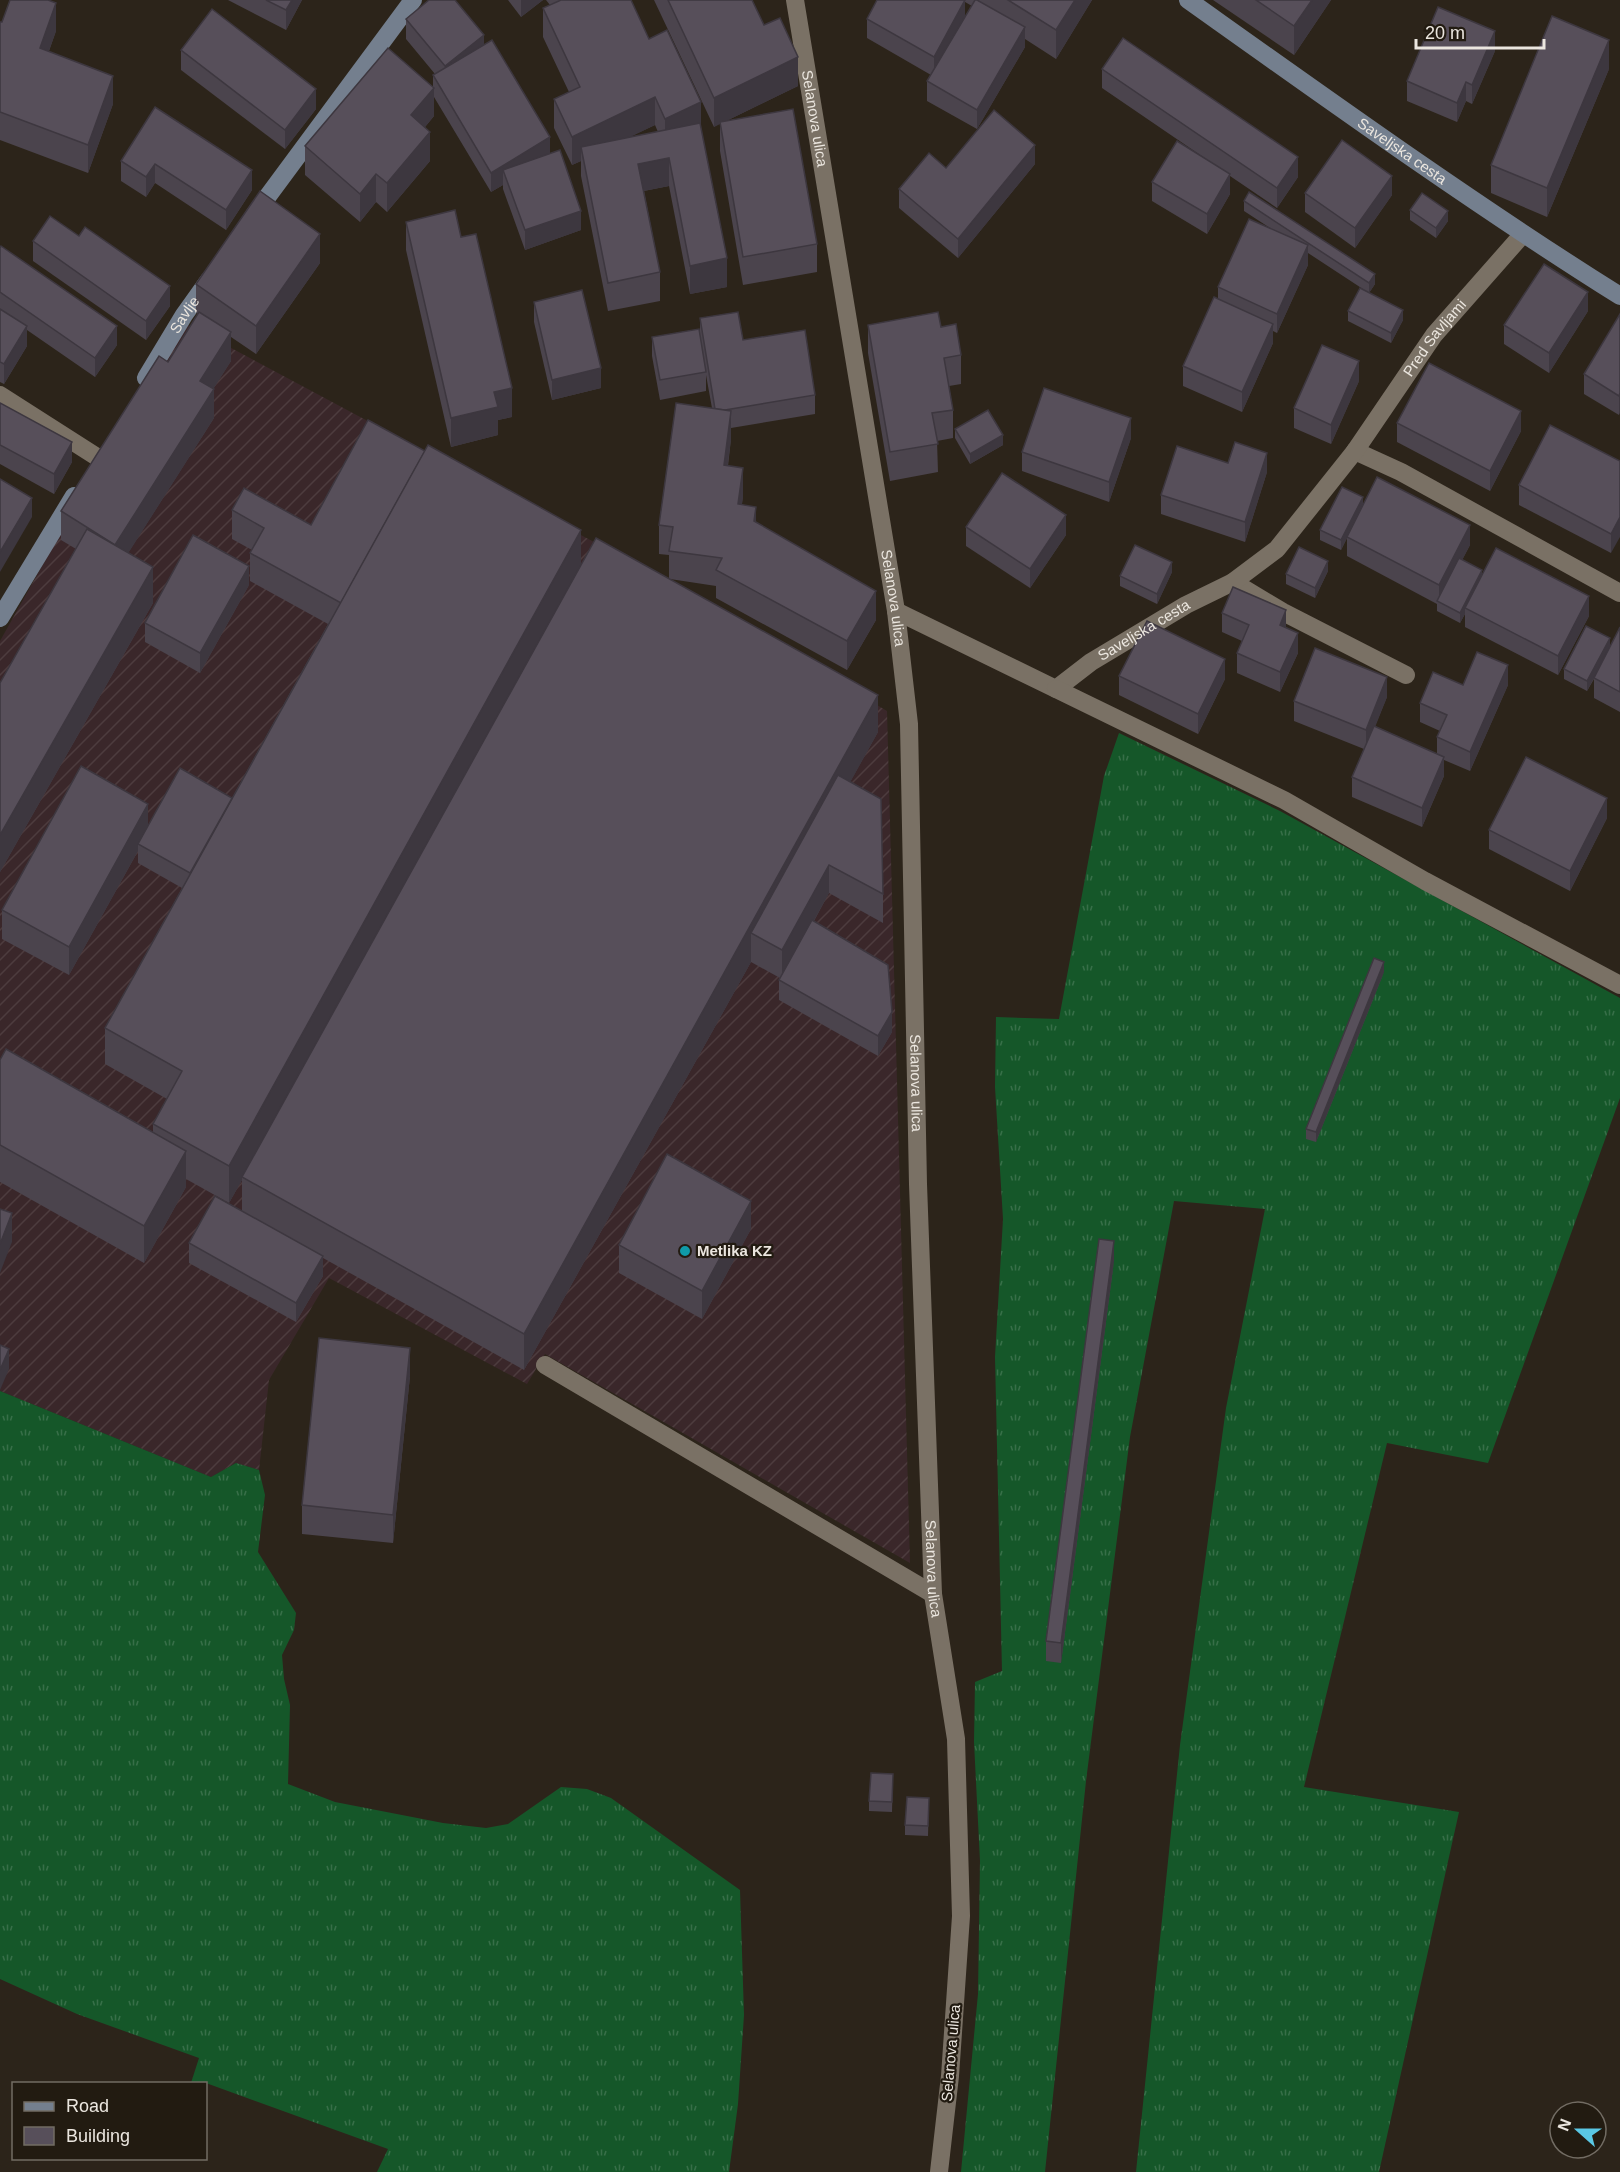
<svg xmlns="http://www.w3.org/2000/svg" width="1620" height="2172" viewBox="0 0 1620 2172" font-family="Arial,sans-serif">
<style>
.industrial{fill:url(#industrial-furrows)}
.grass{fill:url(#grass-tufts)}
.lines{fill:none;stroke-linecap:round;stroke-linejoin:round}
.lane{stroke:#7a7165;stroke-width:18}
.street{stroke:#7a7165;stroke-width:18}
.secondary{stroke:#747f8e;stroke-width:18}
.wall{fill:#4b444d;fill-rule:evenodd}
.shaded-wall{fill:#3d373f}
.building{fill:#574f5a;stroke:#3d373f;stroke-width:1.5}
.culture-dot{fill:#0f9aa8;stroke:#221b11;stroke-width:2}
.labels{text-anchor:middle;stroke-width:4.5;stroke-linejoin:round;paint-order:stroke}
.street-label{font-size:15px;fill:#ebe6df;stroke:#221b11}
.poi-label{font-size:15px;font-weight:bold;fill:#ebe6df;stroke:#221b11;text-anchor:start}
</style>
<defs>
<pattern id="industrial-furrows" width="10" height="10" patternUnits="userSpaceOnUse" patternTransform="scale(1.5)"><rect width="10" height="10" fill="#3a272a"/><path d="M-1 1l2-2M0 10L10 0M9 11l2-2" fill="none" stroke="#4d3c3e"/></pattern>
<pattern id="grass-tufts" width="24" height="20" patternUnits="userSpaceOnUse" patternTransform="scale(1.5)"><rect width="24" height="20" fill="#155729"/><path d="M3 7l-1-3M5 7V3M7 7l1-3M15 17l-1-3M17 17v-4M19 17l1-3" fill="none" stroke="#376f48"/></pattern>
</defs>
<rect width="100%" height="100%" fill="#2c241a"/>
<path class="industrial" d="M188,325L695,596L887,711L910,1563L545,1354L527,1384L329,1278L269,1380L259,1470L236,1463L211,1477L0,1391V641L56,541Z"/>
<g class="grass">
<path d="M1119,733L1280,811L1620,998V1098L1488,1463L1387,1443L1304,1787L1459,1812L1379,2172H1136L1180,1745L1226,1408L1265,1209L1174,1201L1130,1437L1086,1781L1045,2172H961L978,1994L980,1861L974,1742L975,1682L1002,1671L995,1357L1003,1219L995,1087L996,1017L1059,1019L1104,776Z"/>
<path d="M0,1391L211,1477L236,1463L259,1470L265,1495L258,1552L296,1613L294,1630L282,1655L284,1679L290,1705L288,1784L335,1802L443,1823L486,1828L508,1824L561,1787L587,1789L611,1798L740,1890L744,2015L738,2104L729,2172H377L388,2149L206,2083H191L199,2058L77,2014L0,1979Z"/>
</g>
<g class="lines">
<g class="lane">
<path d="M0,395L97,457"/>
<path d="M545,1365L933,1594"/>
</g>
<g class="street">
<path id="s1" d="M795,0L896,611L909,724L918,1184L933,1594L956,1739L961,1916L950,2076L939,2172"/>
<path d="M1355,451L1401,472L1620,593"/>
<path d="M1233,582L1283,612L1406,675"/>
<path id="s2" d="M896,611L1056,689L1091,662L1186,605L1233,582L1277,549L1355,451L1434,335L1523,234"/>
<path d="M1056,689L1284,800L1425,881L1620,985"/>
</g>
<g class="secondary">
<path id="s3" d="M1188,0C1330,101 1472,203 1620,296"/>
<path d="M254,215L413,0"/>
<path id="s4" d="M146,378L184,315L209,280"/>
<path d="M0,618L74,496"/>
</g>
</g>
<g class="wall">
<path d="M228,0H302L286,30Z"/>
<path d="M508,0H543L521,17Z"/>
<path d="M546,0H631L649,39L701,130L727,287L690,294L669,186L644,191L660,272V301L608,311L581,176V161L572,165L554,128V99L569,92L543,37V8L550,5ZM655,125L658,132L629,137Z"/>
<path d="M654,0H752L764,25L798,86L724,122L817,244V272L743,285L720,151V123L714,127Z"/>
<path d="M877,0H1092L1056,59L1025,39V47L977,129L927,101V81L931,75L867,38V19ZM965,2L972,6L965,16Z"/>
<path d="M1213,0H1331L1294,55Z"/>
<path d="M406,19L484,45L550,153L581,230L525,250L503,189V185L491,192L434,97V116L425,127L430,161L387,212L376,202L360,222L305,175V146L433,86V75L435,74L406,39Z"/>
<path d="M0,22L56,31L49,51L113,104L88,173L0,140Z"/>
<path d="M181,50L316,109L285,149L181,70Z"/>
<path d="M1495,51L1472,104L1466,101L1457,122L1407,101V81Z"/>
<path d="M1102,69L1298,177L1277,208L1230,176V194L1207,234L1152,201V182L1206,159L1102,88Z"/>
<path d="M1609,69L1547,217L1491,193V165Z"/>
<path d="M121,161L252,170V190L226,230L155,183L146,197L121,181Z"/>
<path d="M1035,164L958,258L899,208V189L946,168Z"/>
<path d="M1305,193L1392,195L1355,248L1305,212Z"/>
<path d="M1244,201L1375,284L1369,293L1308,253V265L1277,333L1273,331V343L1242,412L1183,386V366L1218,299V287L1270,228L1244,211Z"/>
<path d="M1410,210L1448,221L1436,238L1410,220Z"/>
<path d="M406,222L461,237L512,417L498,420V435L451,447L406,250Z"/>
<path d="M79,236L170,306L146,340L33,261V241Z"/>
<path d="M0,248L117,345L95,377L27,330V346L4,384L0,382Z"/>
<path d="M320,263L256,354L231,337V361L213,389L214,418L128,553L153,603L0,872V683L76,549L61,540V511L168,362L198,314L196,312V284Z"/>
<path d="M534,302L601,388L552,400L534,322Z"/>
<path d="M1348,311L1403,320L1391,343L1348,321Z"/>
<path d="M1588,311L1549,373L1504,344V325Z"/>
<path d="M1620,314L1619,415L1584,394V374Z"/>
<path d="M700,318L743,340L815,395V414L731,428V439L728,466L743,496L742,504L756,522L876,620L847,670L716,598V586L670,579L878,732L850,782L883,894V923L829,893L814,921L892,1032L878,1056L779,1000V980L780,978L751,962L524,1370L323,1258V1276L296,1322L189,1263V1243L242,1211V1180L229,1203L186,1179V1187L144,1263L0,1182V1060L153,1132V1124L167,1099L105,1064V1028L182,888L138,863V851L69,975L2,939V910L148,825L232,798L328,624L250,581V553L252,550L232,539V510L311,525L669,579V555L659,554V525L712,408L706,375V391L660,400L652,356V337L700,335Z"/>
<path d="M868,325L941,327L961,355V384L949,386L953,410V438L937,441L938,472L890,481L868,353Z"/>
<path d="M1359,381L1331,444L1294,428V408Z"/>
<path d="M0,403L72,462L54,494L0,464Z"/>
<path d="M1397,423L1521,431L1490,491L1397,442Z"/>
<path d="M955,429L1003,445L970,464L955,438Z"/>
<path d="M1131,438L1109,502L1022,471V452Z"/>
<path d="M1620,461L1611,553L1519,505V485Z"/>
<path d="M1228,463L1267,472L1245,542L1161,514V495Z"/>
<path d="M1363,506L1470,545L1462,560L1482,575L1589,616L1558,675L1465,627V614L1460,623L1437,611V604L1347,556V538L1341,550L1320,540V530Z"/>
<path d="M966,527L1066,535L1030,588L966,546Z"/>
<path d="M1328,571L1315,598L1286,584V574Z"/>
<path d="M1172,572L1157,604L1120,586V576Z"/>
<path d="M249,585L200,673L145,642V623Z"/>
<path d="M1222,613L1286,628L1298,653L1280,692L1237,673V653L1242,641L1222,632Z"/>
<path d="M1620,627V712L1594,698V679L1587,691L1564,679V669L1610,647Z"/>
<path d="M1119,676L1225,679L1198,734L1119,695Z"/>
<path d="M1463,685H1508L1470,771L1444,760V776L1422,827L1352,797V777L1364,749L1294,721V701L1387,697L1375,726L1437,754V737L1440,731L1420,722V703Z"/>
<path d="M1607,818L1570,891L1489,849V830Z"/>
<path d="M1384,972L1316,1142L1306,1139V1129Z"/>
<path d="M751,1229L702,1319L619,1273V1245Z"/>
<path d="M1114,1261L1061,1663L1046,1661V1641Z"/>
<path d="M410,1376L393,1543L302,1534V1505Z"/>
<path d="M893,1774L892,1812L869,1811V1801Z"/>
<path d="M929,1798L928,1836L905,1835V1825Z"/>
</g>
<g class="shaded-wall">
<path d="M292,0H302L286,30V10Z"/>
<path d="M521,0H543L521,17Z"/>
<path d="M965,0V19L934,76V57Z"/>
<path d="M1075,0H1092L1056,59V30Z"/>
<path d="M1312,0H1331L1294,55V26Z"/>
<path d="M56,3V31L40,76V48Z"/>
<path d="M1025,27V47L977,129V110Z"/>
<path d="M1495,31V51L1472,104V85Z"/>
<path d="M484,35V54L445,86V66Z"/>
<path d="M1609,40V69L1547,217V188Z"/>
<path d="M798,57V86L714,127V98Z"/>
<path d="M113,76V104L88,173V145Z"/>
<path d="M1466,82V101L1457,122V103Z"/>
<path d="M434,88V116L411,144V115Z"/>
<path d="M316,89V109L285,149V130Z"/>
<path d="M655,97V125L583,160L581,147V161L572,165V137Z"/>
<path d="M701,102V131L665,148V119Z"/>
<path d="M430,132V161L387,212V183Z"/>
<path d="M550,137V157L503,170V185L491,192V173Z"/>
<path d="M1035,145V164L958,258V239Z"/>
<path d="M1298,157V177L1277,208V188Z"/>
<path d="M669,158V186L638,192V164Z"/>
<path d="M155,164V183L146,197V177Z"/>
<path d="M252,170V190L226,230V210Z"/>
<path d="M376,174V202L360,222V194Z"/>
<path d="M1230,174V194L1207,234V214Z"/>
<path d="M1392,176V195L1355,248V228Z"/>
<path d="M581,211V230L525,250V230Z"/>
<path d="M1448,211V221L1436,238V228Z"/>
<path d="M320,234V263L256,354V326Z"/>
<path d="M1308,245V265L1277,333V314Z"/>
<path d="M727,258V287L690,294V266Z"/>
<path d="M1375,274V284L1369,293V283Z"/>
<path d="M170,286V306L146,340V321Z"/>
<path d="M1588,292V311L1549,373V353Z"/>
<path d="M1403,310V320L1391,343V333Z"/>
<path d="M1273,324V343L1242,412V392Z"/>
<path d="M27,326V346L4,384V364Z"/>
<path d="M117,326V345L95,377V358Z"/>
<path d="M231,332V361L200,410V381Z"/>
<path d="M1359,361V381L1331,444V425Z"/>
<path d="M601,368V388L552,400V380Z"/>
<path d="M512,388V417L498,420V435L451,447V418L494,392Z"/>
<path d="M214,389V418L115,574V545Z"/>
<path d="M1620,393V413L1619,415V396Z"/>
<path d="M731,411V439L724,494V465Z"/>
<path d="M1521,411V431L1490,491V471Z"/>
<path d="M1131,418V438L1109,502V482Z"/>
<path d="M1003,435V445L970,464V454Z"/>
<path d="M72,442V462L54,494V474Z"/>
<path d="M1267,453V472L1245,542V522Z"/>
<path d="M743,468V496L738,532V504Z"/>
<path d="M1363,497V507L1341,550V540Z"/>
<path d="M32,498V517L0,572V552Z"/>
<path d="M756,507V535L754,521Z"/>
<path d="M1066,515V535L1030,588V569Z"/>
<path d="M1620,517V537L1611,553V534Z"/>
<path d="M1470,525V545L1440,603L1439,602V585Z"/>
<path d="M581,530V566L242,1177V1180L229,1203V1166Z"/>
<path d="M1328,561V571L1315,598V588Z"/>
<path d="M1172,562V572L1157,604V594Z"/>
<path d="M249,566V585L200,673V653Z"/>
<path d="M153,567V603L0,872V835Z"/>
<path d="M1482,570V580L1465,608V614L1460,623V613Z"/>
<path d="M876,591V620L847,670V641Z"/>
<path d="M1589,596V616L1558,675V656Z"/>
<path d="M1286,610V630L1280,625Z"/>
<path d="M1298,633V653L1280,692V672Z"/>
<path d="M1610,638V648L1587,691V681Z"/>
<path d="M1225,659V679L1198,734V714Z"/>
<path d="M1508,665V685L1470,771V752Z"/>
<path d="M1387,677V697L1366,750V730Z"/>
<path d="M878,695V732L763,940L751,933V962L524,1370V1334Z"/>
<path d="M1444,757V776L1422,827V808Z"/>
<path d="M1607,798V818L1570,891V871Z"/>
<path d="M148,804V832L138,844V851L69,975V947Z"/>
<path d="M829,865V893L782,979V950Z"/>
<path d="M1384,962V972L1316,1142V1132Z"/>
<path d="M892,1012V1032L878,1056V1036Z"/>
<path d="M186,1151V1187L144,1263V1226Z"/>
<path d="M751,1201V1229L702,1319V1291Z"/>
<path d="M12,1213V1242L0,1273V1244Z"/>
<path d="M1114,1241V1261L1061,1663V1643Z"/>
<path d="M323,1256V1276L296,1322V1303Z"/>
<path d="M410,1348V1376L393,1543V1515Z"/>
<path d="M9,1349V1369L0,1390V1370Z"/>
</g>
<g class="building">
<path d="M10,0H48L56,3L40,48L113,76L88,145L0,112V22H2Z"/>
<path d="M266,0H292L286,10Z"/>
<path d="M429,0H455L484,35L445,66L406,19Z"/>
<path d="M561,0H631L649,39L667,30L701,102L665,119L655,97L572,137L554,99L580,87L543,8Z"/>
<path d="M668,0H752L764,25L780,18L798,57L714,98Z"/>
<path d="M877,0H965L934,57L867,19Z"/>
<path d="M975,0H977L1025,27L977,110L927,81Z"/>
<path d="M1008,0H1075L1056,30Z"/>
<path d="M1256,0H1312L1294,26Z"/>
<path d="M1438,7L1495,31L1472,85L1466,82L1457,103L1407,81Z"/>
<path d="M212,9L316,89L285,130L181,50Z"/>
<path d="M1552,16L1609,40L1547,188L1491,165Z"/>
<path d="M1123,38L1298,157L1277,188L1102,69Z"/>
<path d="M492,40L550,137L491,173L433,75Z"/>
<path d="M388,48L434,88L411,115L430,132L387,183L376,174L360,194L305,146Z"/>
<path d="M155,107L252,170L226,210L155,164L146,177L121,161Z"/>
<path d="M793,109L817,244L743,257L720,122Z"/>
<path d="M994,110L1035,145L958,239L899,189L929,153L946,168Z"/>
<path d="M700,123L727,258L690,266L669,158L638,164L660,272L608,283L581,147Z"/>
<path d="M1342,140L1392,176L1355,228L1305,193Z"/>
<path d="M1177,141L1230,174L1207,214L1152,182Z"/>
<path d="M560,150L581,211L525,230L503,170Z"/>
<path d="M260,191L320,234L256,326L196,284Z"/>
<path d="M1249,192L1375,274L1369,283L1244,201Z"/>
<path d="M1422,193L1448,211L1436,228L1410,210Z"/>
<path d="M455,210L461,237L476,234L512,388L494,392L498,407L451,418L406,222Z"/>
<path d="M50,216L79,236L85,227L170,286L146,321L33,241Z"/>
<path d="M1249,219L1308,245L1277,314L1218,287Z"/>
<path d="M1,246L117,326L95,358L0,292V248Z"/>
<path d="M1544,264L1588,292L1549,353L1504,325Z"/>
<path d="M1360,288L1403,310L1391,333L1348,311Z"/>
<path d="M582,290L601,368L552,380L534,302Z"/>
<path d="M1214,297L1273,324L1242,392L1183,366Z"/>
<path d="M0,309L27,326L4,364L0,362Z"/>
<path d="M199,312L231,332L200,381L214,389L115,545L61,511L159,356L168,362Z"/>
<path d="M738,312L743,340L805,330L815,395L725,410L715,409L700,318Z"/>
<path d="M938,312L941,327L956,324L961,355L944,358L953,410L932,413L938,444L890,452L868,325Z"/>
<path d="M1620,314V393L1619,396L1584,374Z"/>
<path d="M699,329L706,372L660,380L652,337Z"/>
<path d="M1322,345L1359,361L1331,425L1294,408Z"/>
<path d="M1429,363L1521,411L1490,471L1397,423Z"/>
<path d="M1044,388L1131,418L1109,482L1022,452Z"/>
<path d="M0,403L72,442L54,474L0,445Z"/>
<path d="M676,403L731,411L724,465L743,468L738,504L756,507L754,521L876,591L847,641L716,570L722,558L669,551L673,527L659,525Z"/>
<path d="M988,410L1003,435L970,454L955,429Z"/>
<path d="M368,420L425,451L341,603L250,553L264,528L232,510L244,488L311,525Z"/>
<path d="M1550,425L1620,461V517L1611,534L1519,485Z"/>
<path d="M1235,442L1267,453L1245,522L1161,495L1177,446L1228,463Z"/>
<path d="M428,445L581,530L229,1166L153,1124L182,1071L105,1028Z"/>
<path d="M1002,473L1066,515L1030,569L966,527Z"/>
<path d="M1377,477L1470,525L1439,585L1347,537Z"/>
<path d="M0,479L32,498L0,552Z"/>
<path d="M1342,487L1363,497L1341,540L1320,530Z"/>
<path d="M87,529L153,567L0,835V683Z"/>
<path d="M193,535L249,566L200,653L145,623Z"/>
<path d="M596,538L878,695L524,1334L242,1177Z"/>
<path d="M1135,545L1172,562L1157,594L1120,576Z"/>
<path d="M1299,547L1328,561L1315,588L1286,574Z"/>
<path d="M1496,548L1589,596L1558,656L1465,608Z"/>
<path d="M1459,558L1482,570L1460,613L1437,601Z"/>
<path d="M1233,587L1286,610L1280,625L1298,633L1280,672L1237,653L1249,625L1222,613Z"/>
<path d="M1147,621L1225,659L1198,714L1119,676Z"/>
<path d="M1586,626L1610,638L1587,681L1564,669Z"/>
<path d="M1620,627V692L1594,678Z"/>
<path d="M1315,648L1387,677L1366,730L1294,701Z"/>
<path d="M1477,652L1508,665L1470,752L1437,737L1447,715L1420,703L1433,672L1463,685Z"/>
<path d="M1374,726L1444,757L1422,808L1352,777Z"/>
<path d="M1526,757L1607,798L1570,871L1489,830Z"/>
<path d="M81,766L148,804L69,947L2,910Z"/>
<path d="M180,768L232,798L190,873L138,844Z"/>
<path d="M838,775L881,799L883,894L829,865L782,950L751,933Z"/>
<path d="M812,920L888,965L892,1012L878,1036L779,980Z"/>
<path d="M1374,958L1384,962L1316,1132L1306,1129Z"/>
<path d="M6,1049L186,1151L144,1226L0,1145V1060Z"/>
<path d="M667,1154L751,1201L702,1291L619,1245Z"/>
<path d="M215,1196L323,1256L296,1303L189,1243Z"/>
<path d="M0,1209L12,1213L0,1244Z"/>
<path d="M1099,1239L1114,1241L1061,1643L1046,1641Z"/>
<path d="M319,1338L410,1348L393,1515L302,1505Z"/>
<path d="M0,1345L9,1349L0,1370Z"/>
<path d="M871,1773L893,1774L892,1802L869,1801Z"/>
<path d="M907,1797L929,1798L928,1826L905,1825Z"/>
</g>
<circle class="culture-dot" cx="685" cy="1251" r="6"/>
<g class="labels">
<g class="street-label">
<text dy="5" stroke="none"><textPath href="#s1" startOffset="120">Selanova ulica</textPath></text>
<text dy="5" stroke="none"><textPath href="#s3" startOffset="262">Saveljska cesta</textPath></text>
<text dy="5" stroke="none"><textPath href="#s4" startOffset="74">Savlje</textPath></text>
<text dy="5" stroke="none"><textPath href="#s2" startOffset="704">Pred Savljami</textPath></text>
<text dy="5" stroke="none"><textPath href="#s1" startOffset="606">Selanova ulica</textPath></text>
<text dy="5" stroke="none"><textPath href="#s2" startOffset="284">Saveljska cesta</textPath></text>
<text dy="5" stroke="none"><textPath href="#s1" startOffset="1092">Selanova ulica</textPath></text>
<text dy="5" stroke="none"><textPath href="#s1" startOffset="1578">Selanova ulica</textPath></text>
<text transform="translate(951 2053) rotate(-85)" y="5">Selanova ulica</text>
</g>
<g class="poi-label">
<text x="697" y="1256">Metlika KZ</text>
</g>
</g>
<rect x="12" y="2082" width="195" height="78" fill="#221b11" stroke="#726c63" stroke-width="1.5"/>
<rect x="24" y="2102" width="30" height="9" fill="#747f8e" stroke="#726c63" stroke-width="1.5"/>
<text x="66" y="2112" font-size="18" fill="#ebe6df">Road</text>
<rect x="24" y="2127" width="30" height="18" fill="#574f5a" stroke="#726c63" stroke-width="1.5"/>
<text x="66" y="2142" font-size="18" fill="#ebe6df">Building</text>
<g transform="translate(1578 2130) rotate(291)"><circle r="28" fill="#221b11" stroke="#726c63" stroke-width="1.5"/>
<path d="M0-4.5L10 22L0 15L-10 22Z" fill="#5ac8e5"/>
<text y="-9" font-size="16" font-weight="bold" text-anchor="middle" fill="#ebe6df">N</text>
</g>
<path d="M1416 39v9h128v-9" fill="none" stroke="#ebe6df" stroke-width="3"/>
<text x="1425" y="39" font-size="18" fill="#ebe6df" stroke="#221b11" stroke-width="4.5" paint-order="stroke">20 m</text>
</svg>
